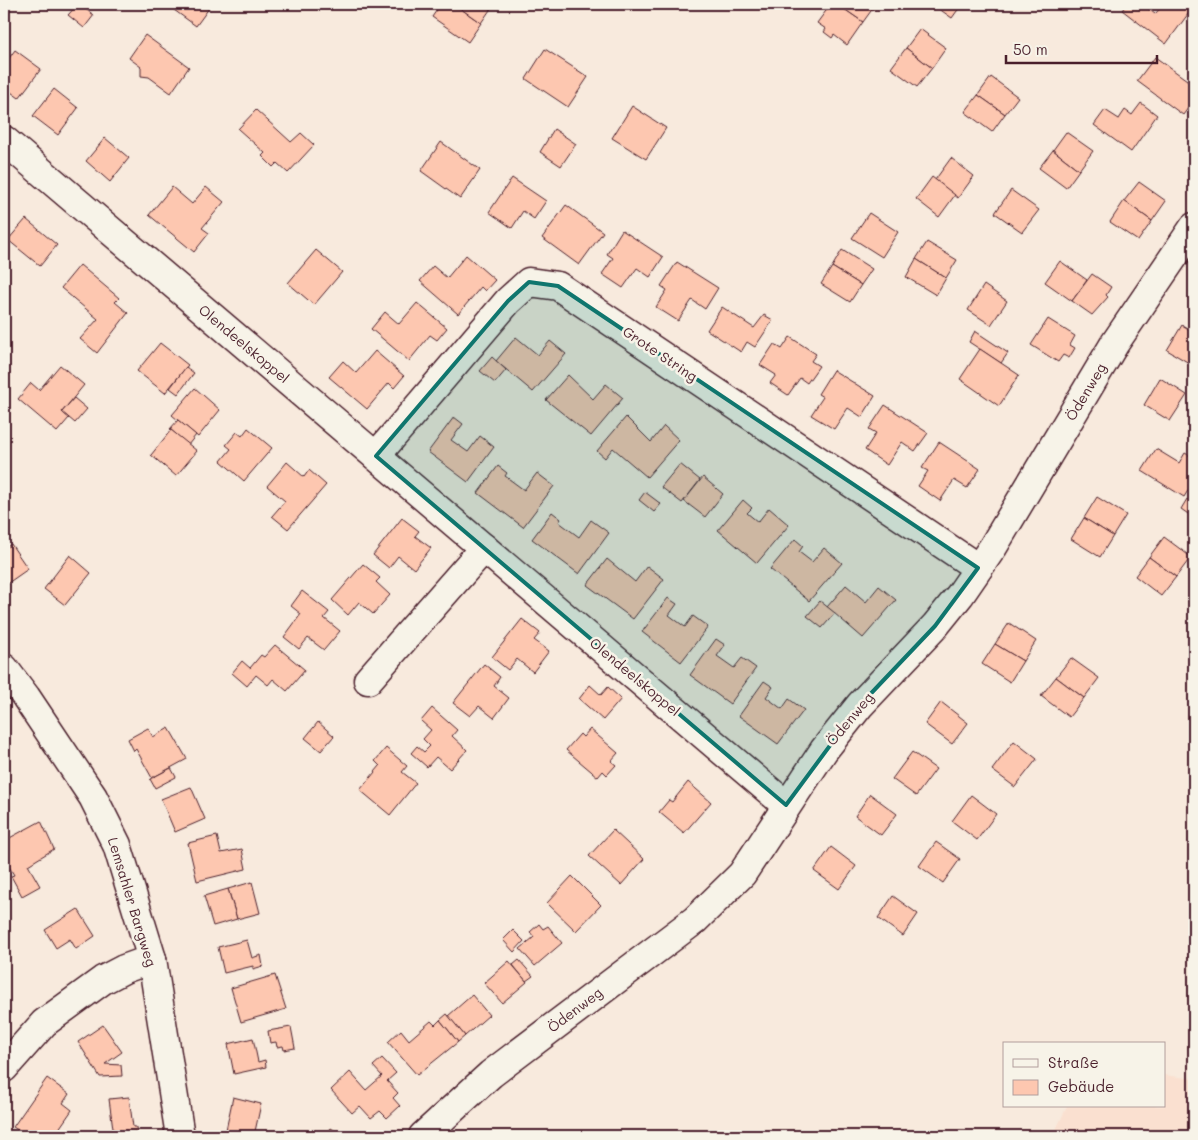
<svg xmlns="http://www.w3.org/2000/svg" width="1198" height="1140" viewBox="0 0 1198 1140" font-family="Mali,sans-serif">
<style>
.built{fill:#fae0d0}
.building{fill:#fdc7b0;stroke:#4a1f2b}
.lines{fill:none;stroke-linecap:round;stroke-linejoin:round}
.minor-casing{stroke:#4a1f2b;stroke-width:31}
.minor{stroke:#f7f3e8;stroke-width:28}
.marked{fill:#0f766e;fill-opacity:0.2;stroke:#0f766e;stroke-width:4;stroke-linejoin:round}
.labels{text-anchor:middle;stroke-width:5;stroke-linejoin:round;paint-order:stroke}
.street-label{font-size:14px;fill:#4a1f2b;stroke:#f7f3e8}
</style>
<rect width="100%" height="100%" fill="#f8eadd"/>
<filter id="ink" filterUnits="userSpaceOnUse"><feTurbulence type="fractalNoise" baseFrequency=".02" numOctaves="2"/><feDisplacementMap in="SourceGraphic" scale="10" xChannelSelector="R" yChannelSelector="G"/><feConvolveMatrix kernelMatrix="1 2 1 2 8 2 1 2 1" color-interpolation-filters="sRGB"/></filter>
<g filter="url(#ink)">
<path class="built" d="M1164,1075L1194,1079V1136H1053L1067,1106H1164Z"/>
<g class="building">
<path d="M78,4L94,15L84,28L68,15Z"/>
<path d="M178,4H212L196,26L174,10Z"/>
<path d="M441,4H454L481,23L468,42L432,17Z"/>
<path d="M454,4H494L481,23Z"/>
<path d="M831,4H837L863,22L847,45L834,35L832,38L824,32L826,29L817,23Z"/>
<path d="M837,4H876L863,22Z"/>
<path d="M932,4H962L952,18Z"/>
<path d="M1127,4H1142L1155,14L1164,4H1194V6L1166,44L1122,10Z"/>
<path d="M920,29L946,48L932,68L906,48Z"/>
<path d="M145,35L189,67L171,93L149,77L141,76V67L129,58Z"/>
<path d="M906,48L932,68L917,87L891,68Z"/>
<path d="M545,49L588,77L568,107L526,79Z"/>
<path d="M15,50L41,69L19,98L4,87V65Z"/>
<path d="M1155,57L1194,85V100L1183,115L1137,81Z"/>
<path d="M991,77L1018,97L1005,114L978,95Z"/>
<path d="M54,89L78,108L58,135L33,116Z"/>
<path d="M978,95L1005,114L992,132L965,112Z"/>
<path d="M1141,103L1157,115L1131,152L1094,125L1105,110L1119,119L1125,110L1132,115Z"/>
<path d="M632,106L666,128L646,159L612,138Z"/>
<path d="M256,110L291,142L301,133L314,145L288,173L277,163L273,167L262,156L265,153L238,129Z"/>
<path d="M554,129L576,144L561,166L540,152Z"/>
<path d="M1066,132L1093,151L1079,170L1053,150Z"/>
<path d="M105,138L129,158L110,182L86,161Z"/>
<path d="M441,142L480,170L460,199L421,171Z"/>
<path d="M1053,150L1079,170L1066,188L1039,168Z"/>
<path d="M951,158L974,176L958,198L935,180Z"/>
<path d="M932,177L955,195L939,217L916,199Z"/>
<path d="M512,178L546,201L534,219L523,211L512,228L489,212Z"/>
<path d="M1139,182L1166,201L1152,221L1124,201Z"/>
<path d="M172,187L192,204L206,187L224,202L202,228L209,233L194,252L149,215Z"/>
<path d="M1011,190L1039,210L1022,232L995,213Z"/>
<path d="M1124,201L1152,221L1138,241L1110,222Z"/>
<path d="M566,205L603,232L579,265L542,238Z"/>
<path d="M869,213L898,232L882,257L852,238Z"/>
<path d="M26,219L57,245L40,266L8,240Z"/>
<path d="M622,230L663,257L650,277L637,268L623,288L602,274L613,258L607,254Z"/>
<path d="M927,242L957,260L946,278L916,259Z"/>
<path d="M316,250L342,272L314,305L288,283Z"/>
<path d="M842,250L872,269L861,285L832,267Z"/>
<path d="M466,255L495,280L485,291L481,287L458,314L420,281L433,266L447,278Z"/>
<path d="M916,259L946,278L936,295L906,277Z"/>
<path d="M1060,261L1087,280L1072,301L1045,282Z"/>
<path d="M677,262L718,288L705,309L692,300L678,321L656,307L667,290L661,286Z"/>
<path d="M80,265L119,298L115,302L128,313L97,353L80,339L98,319L61,288Z"/>
<path d="M832,267L861,285L850,302L821,284Z"/>
<path d="M1092,274L1111,287L1106,295L1108,297L1092,315L1072,301Z"/>
<path d="M984,285L1007,301L991,325L968,310Z"/>
<path d="M417,303L447,328L437,340L430,335L409,361L371,329L385,312L399,324Z"/>
<path d="M722,307L754,328L764,315L773,320L755,347L747,342L741,352L707,330Z"/>
<path d="M1048,319L1075,336L1070,345L1075,348L1069,358L1063,355L1058,362L1031,345Z"/>
<path d="M1182,325L1194,332V355L1189,363L1167,350Z"/>
<path d="M975,331L1008,353L1001,363L969,342Z"/>
<path d="M516,337L538,355L550,341L566,354L533,392L496,361Z"/>
<path d="M790,337L816,354L811,361L819,366L807,383L800,378L788,395L770,383L776,375L760,365L774,344L782,349Z"/>
<path d="M160,343L188,365L165,393L137,371Z"/>
<path d="M980,349L1019,375L999,406L960,379Z"/>
<path d="M375,351L404,376L394,388L389,383L367,409L329,377L343,361L356,373Z"/>
<path d="M492,357L506,370L495,383L480,371Z"/>
<path d="M60,365L84,385L62,412L69,418L57,432L18,399L31,383L39,390Z"/>
<path d="M186,367L194,373L178,394L170,388Z"/>
<path d="M833,370L875,396L862,417L848,408L834,429L811,415L823,397L818,394Z"/>
<path d="M568,375L593,399L606,384L623,398L591,436L546,400Z"/>
<path d="M1160,378L1187,395L1170,421L1144,405Z"/>
<path d="M195,388L220,410L198,437L172,415Z"/>
<path d="M74,398L87,409L75,423L62,412Z"/>
<path d="M885,405L928,433L915,451L902,442L887,465L865,450L876,433L869,429Z"/>
<path d="M454,417L463,424L451,440L468,452L480,436L494,447L468,482L428,452Z"/>
<path d="M626,417L651,442L664,426L679,440L647,477L613,448L605,458L597,451Z"/>
<path d="M178,420L196,435L188,445L170,429Z"/>
<path d="M248,428L272,448L244,481L221,461L231,449L226,445L237,432L242,436Z"/>
<path d="M171,430L197,451L176,476L151,455Z"/>
<path d="M939,442L980,469L967,488L954,480L940,501L918,486L928,471L922,468Z"/>
<path d="M1156,449L1179,463L1185,453L1194,458V481L1184,497L1142,471Z"/>
<path d="M287,462L304,477L309,470L326,485L288,529L272,516L285,501L267,486Z"/>
<path d="M680,464L700,480L682,503L661,487Z"/>
<path d="M498,466L507,473L505,476L524,490L537,473L554,486L523,527L478,493Z"/>
<path d="M703,477L723,494L705,517L684,501Z"/>
<path d="M645,492L661,504L654,512L639,500Z"/>
<path d="M1097,497L1126,515L1113,536L1084,518Z"/>
<path d="M1187,499L1194,504V518L1181,509Z"/>
<path d="M743,500L752,508L747,513L758,522L769,508L789,525L757,563L718,530Z"/>
<path d="M552,512L561,519L559,522L579,537L591,520L609,533L579,574L532,539Z"/>
<path d="M402,518L419,531L415,536L431,548L414,569L398,556L389,568L373,555Z"/>
<path d="M1084,518L1113,536L1100,557L1071,539Z"/>
<path d="M1164,537L1191,557L1176,577L1149,557Z"/>
<path d="M795,539L803,546L799,552L812,562L824,548L842,563L809,601L770,569Z"/>
<path d="M11,544L28,569L8,583L4,576V549Z"/>
<path d="M70,555L91,573L65,605L44,589Z"/>
<path d="M1149,557L1176,577L1161,596L1135,576Z"/>
<path d="M607,559L635,582L647,566L664,579L633,619L587,585Z"/>
<path d="M363,564L380,578L376,582L390,595L373,614L359,602L348,615L332,600Z"/>
<path d="M846,585L866,602L879,586L896,600L863,638L827,607Z"/>
<path d="M302,591L329,612L324,618L340,631L324,650L308,638L299,649L284,637L301,614L291,606Z"/>
<path d="M668,598L677,604L669,615L685,627L693,616L708,627L681,662L642,632Z"/>
<path d="M820,601L835,613L822,628L807,616Z"/>
<path d="M522,619L540,633L534,640L549,651L533,672L517,659L508,670L492,657Z"/>
<path d="M1009,623L1036,641L1023,661L995,644Z"/>
<path d="M716,639L725,645L717,656L734,668L742,658L756,668L730,704L690,675Z"/>
<path d="M995,644L1023,661L1010,682L982,664Z"/>
<path d="M275,645L305,670L287,691L273,679L268,685L256,675L247,686L232,673L242,661L250,668L261,655L264,657Z"/>
<path d="M1071,658L1099,678L1084,698L1056,677Z"/>
<path d="M484,664L500,677L494,686L509,698L494,718L479,706L470,716L453,703Z"/>
<path d="M1056,677L1084,698L1069,717L1041,696Z"/>
<path d="M764,681L773,687L766,697L782,709L789,699L804,710L778,744L739,716Z"/>
<path d="M590,685L601,695L608,687L621,699L603,720L579,699Z"/>
<path d="M941,702L968,723L952,744L925,724Z"/>
<path d="M432,708L457,730L452,736L467,750L450,769L436,757L427,767L411,753L417,746L424,752L430,746L423,739L431,730L421,721Z"/>
<path d="M318,722L334,736L321,751L305,738Z"/>
<path d="M148,728L153,737L169,728L187,759L152,778L136,749L134,751L128,739Z"/>
<path d="M590,729L618,753L611,761L616,765L607,775L603,771L598,777L566,750L580,734L583,737Z"/>
<path d="M1014,741L1037,759L1015,787L992,770Z"/>
<path d="M386,748L407,766L402,772L416,783L390,815L360,790L380,766L375,761Z"/>
<path d="M912,752L936,769L916,796L892,779Z"/>
<path d="M171,768L176,777L155,788L150,779Z"/>
<path d="M688,782L711,802L684,833L659,812L669,800L672,802Z"/>
<path d="M191,787L205,819L175,832L161,799Z"/>
<path d="M870,794L897,814L881,835L855,816Z"/>
<path d="M971,795L996,814L977,840L952,821Z"/>
<path d="M41,821L54,849L28,865L40,886L22,896L11,876L14,875L4,858V841Z"/>
<path d="M613,830L644,859L621,885L589,856Z"/>
<path d="M217,836L221,853L242,849L246,869L197,881L188,843Z"/>
<path d="M936,842L960,859L943,883L919,866Z"/>
<path d="M831,847L856,866L839,889L814,871Z"/>
<path d="M572,876L601,905L576,931L547,903Z"/>
<path d="M252,882L260,913L237,919L228,889Z"/>
<path d="M228,889L237,919L213,926L204,896Z"/>
<path d="M893,896L918,914L903,936L878,918Z"/>
<path d="M78,909L95,936L76,949L70,939L56,948L45,930Z"/>
<path d="M539,924L543,929L548,926L562,943L535,966L520,949L534,937L530,932Z"/>
<path d="M513,930L524,941L514,952L503,940Z"/>
<path d="M247,940L252,958L261,955L263,966L253,969V966L224,973L218,947Z"/>
<path d="M519,960L533,976L526,981L513,965Z"/>
<path d="M509,961L527,982L502,1003L484,983Z"/>
<path d="M275,975L286,1009L241,1022L231,988Z"/>
<path d="M472,995L489,1015L465,1036L448,1016Z"/>
<path d="M447,1014L465,1036L458,1042L440,1020Z"/>
<path d="M440,1020L458,1042L417,1075L388,1042L401,1030L409,1040L431,1021L435,1025Z"/>
<path d="M103,1025L122,1052L105,1064L121,1065L122,1076L100,1077L78,1042Z"/>
<path d="M291,1027L295,1048L284,1050L283,1046L277,1047L276,1042L270,1043L268,1031Z"/>
<path d="M253,1038L258,1062L265,1060L266,1067L234,1074L228,1044Z"/>
<path d="M382,1058L396,1073L387,1081L398,1093L393,1098L400,1106L387,1118L380,1111L371,1118L360,1106L352,1113L331,1090L350,1072L366,1090L382,1076L373,1066Z"/>
<path d="M47,1078L69,1094L63,1103L72,1110L54,1136H27L13,1127Z"/>
<path d="M129,1097L133,1127H136L137,1136H114L109,1099Z"/>
<path d="M233,1097L261,1104L254,1136L226,1130Z"/>
<path d="M331,1128L343,1136H325Z"/>
</g>
<g class="lines">
<defs>
<g id="minor">
<path d="M4,140L786,805"/>
<path d="M376,456L508,301L529,282L558,286L978,568"/>
<path d="M4,668L26,697L93,797L117,845L152,959L180,1136"/>
<path d="M368,680L484,548"/>
<path d="M4,1068L44,1023L103,980L124,969L152,959"/>
<path d="M423,1136L491,1074L695,920L742,874L824,750L860,705L935,626L960,595L993,547L1115,343L1194,227"/>
</g>
</defs>
<use href="#minor" class="minor-casing"/>
<use href="#minor" class="minor"/>
</g>
</g>
<path class="marked" d="M529,282L558,286L978,568L935,626L860,705L786,805L376,456L508,301Z"/>
<g class="labels">
<g class="street-label">
<text transform="translate(244 344) rotate(40)" y="5">Olendeelskoppel</text>
<text transform="translate(660 354) rotate(34)" y="5">Grote String</text>
<text transform="translate(1086 392) rotate(-59)" y="5">Ödenweg</text>
<text transform="translate(635 677) rotate(40)" y="5">Olendeelskoppel</text>
<text transform="translate(850 719) rotate(-50)" y="5">Ödenweg</text>
<text transform="translate(132 902) rotate(73)" y="5">Lemsahler Bargweg</text>
<text transform="translate(575 1010) rotate(-37)" y="5">Ödenweg</text>
</g>
</g>
<rect width="1198" height="1140" fill="none" stroke="#f7f3e8" stroke-width="20"/>
<rect x="10" y="10" width="1178" height="1120" fill="none" stroke="#4a1f2b" stroke-width="2" filter="url(#ink)"/>
<rect x="1003" y="1042" width="162" height="65" fill="#f7f3e8" stroke="#b29e9c"/>
<rect x="1013" y="1059" width="25" height="8" fill="#f7f3e8" stroke="#b29e9c"/>
<text x="1048" y="1068" font-size="15" fill="#4a1f2b">Straße</text>
<rect x="1013" y="1080" width="25" height="15" fill="#fdc7b0" stroke="#b29e9c"/>
<text x="1048" y="1092" font-size="15" fill="#4a1f2b">Gebäude</text>
<path d="M1006 55v8h151v-8" fill="none" stroke="#4a1f2b" stroke-width="2.5"/>
<text x="1013" y="55" font-size="15" fill="#4a1f2b" stroke="#f7f3e8" stroke-width="4" paint-order="stroke">50 m</text>
</svg>
